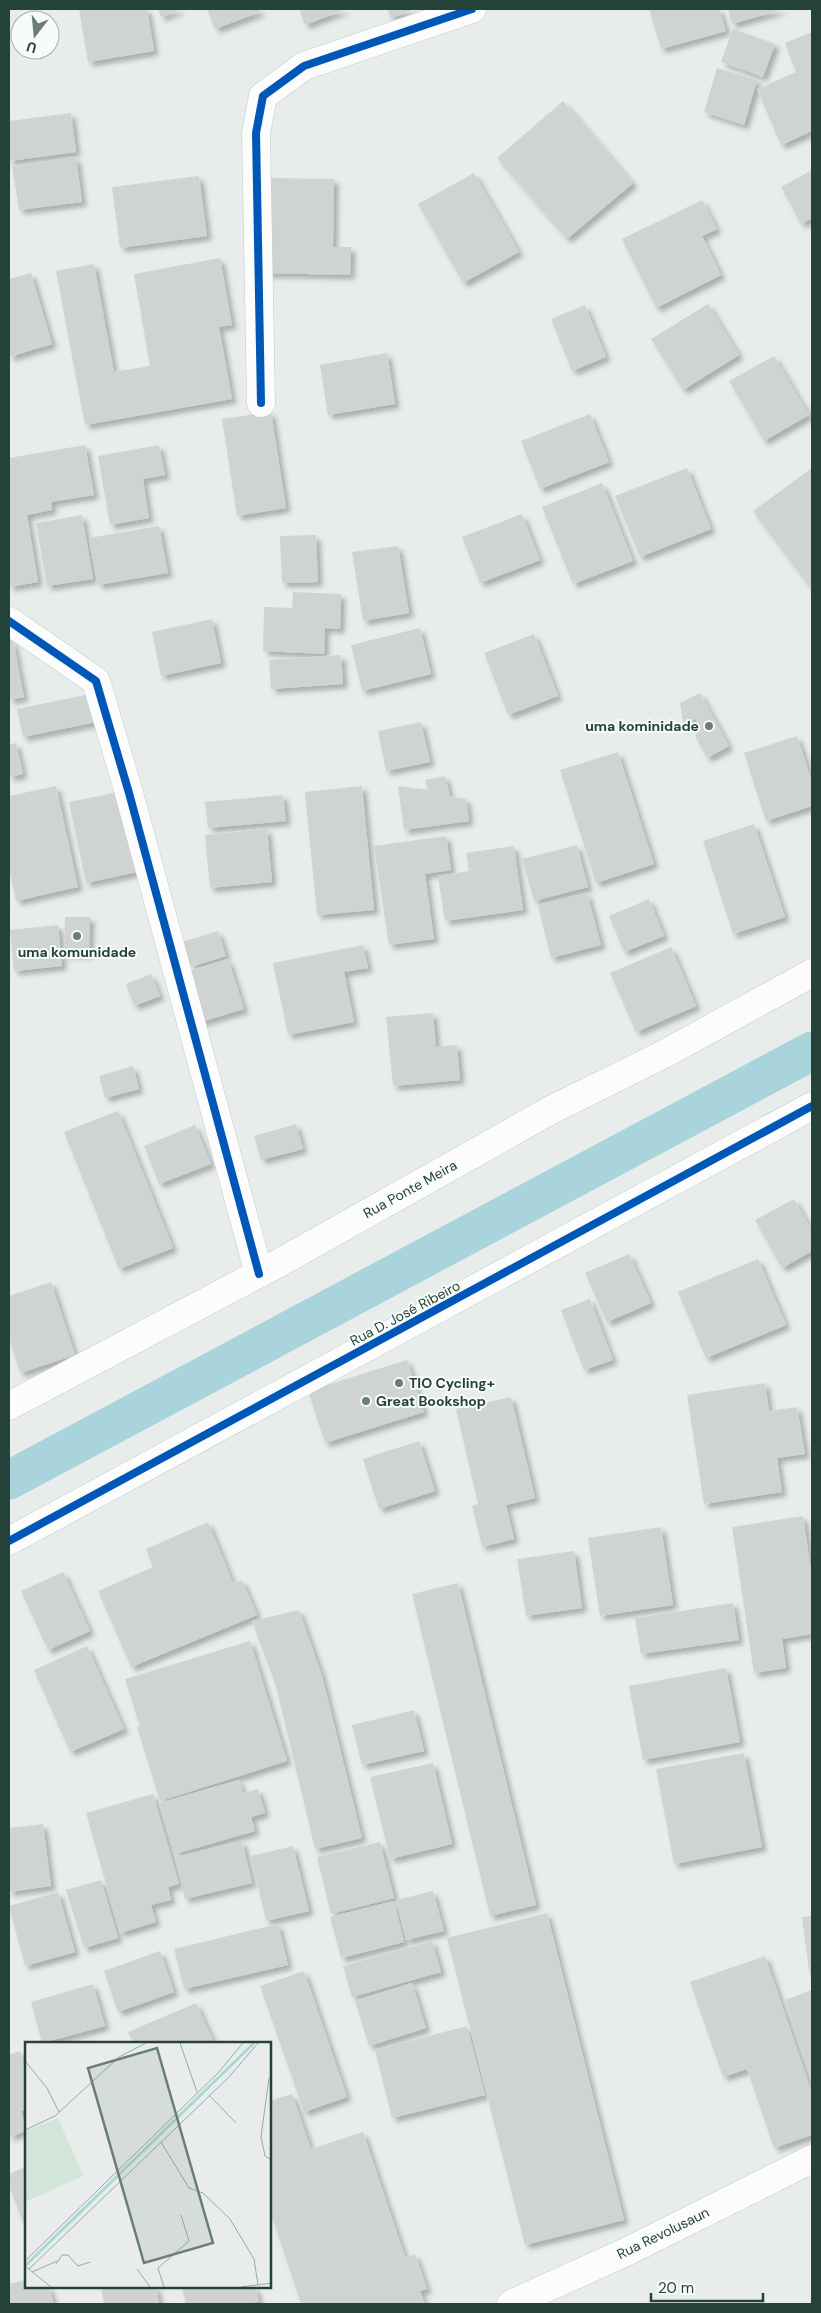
<svg xmlns="http://www.w3.org/2000/svg" width="821" height="2313" viewBox="0 0 821 2313" font-family="'DM Sans',sans-serif">
<style>
.lines{fill:none;stroke-linecap:round;stroke-linejoin:round}
.canal{stroke:#a9d4db;stroke-width:39}
.building{fill:#cfd4d2;filter:url(#shadow)}
.street-casing{stroke:#c5cac8;stroke-width:29}
.secondary-casing{stroke:#c3cbc8;stroke-width:29}
.street{stroke:#fcfcfc;stroke-width:28}
.secondary{stroke:#fcfcfc;stroke-width:28}
.cycleway-casing{stroke:#f7fbf9;stroke-width:11}
.cycleway{stroke:#0057b8;stroke-width:8}
.poi-dot{fill:#697e78;stroke:#f7fbf9;stroke-width:2}
.labels{text-anchor:middle;stroke-width:4;stroke-linejoin:round;paint-order:stroke}
.poi-label{font-size:14px;font-weight:bold;fill:#24423a;stroke:#f7fbf9;text-anchor:start}
.street-label{font-size:14px;fill:#24423a;stroke:#f7fbf9}
.inset-river{fill:none;stroke:#a9d4db;stroke-width:2.5}
.inset-road{fill:none;stroke:#9aa9a4;stroke-width:1}
.view{fill:#697e78;fill-opacity:0.15;stroke:#697e78;stroke-width:2.5}
.inset-edge{fill:none;stroke:#24423a;stroke-width:2.5}
</style>
<defs>
<filter id="shadow"><feDropShadow dx="4.5" dy="4.5" stdDeviation="2.5" flood-color="#0004"/></filter>
</defs>
<rect width="100%" height="100%" fill="#e8edeb"/>
<g class="lines">
<path class="canal" d="M9,1480L812,1051"/>
</g>
<g class="building">
<path d="M79,9H147L154,51L88,62Z"/>
<path d="M158,9H182L161,17Z"/>
<path d="M207,9H259L260,12L215,29Z"/>
<path d="M299,9H346L305,25Z"/>
<path d="M387,9H414L391,18Z"/>
<path d="M649,9H719L726,31L661,49Z"/>
<path d="M728,9H784L732,24Z"/>
<path d="M733,29L775,44L763,77L721,62Z"/>
<path d="M812,32V131L781,145L757,89L796,72L785,43Z"/>
<path d="M717,68L757,80L744,125L704,112Z"/>
<path d="M563,101L633,183L567,239L497,158Z"/>
<path d="M71,113L76,152L9,161V121Z"/>
<path d="M76,157L82,202L19,210L12,166Z"/>
<path d="M812,170V218L801,224L781,187Z"/>
<path d="M474,173L519,252L463,283L418,204Z"/>
<path d="M199,176L207,236L120,248L112,187Z"/>
<path d="M266,178L334,179L333,247H351L350,275L263,273Z"/>
<path d="M702,200L717,229L702,236L721,275L656,308L622,239Z"/>
<path d="M220,258L232,325L219,327L232,399L85,425L56,271L94,264L114,372L150,366L134,274Z"/>
<path d="M31,273L52,344L9,357V279Z"/>
<path d="M708,304L739,355L683,390L651,339Z"/>
<path d="M585,305L606,357L572,371L551,319Z"/>
<path d="M387,353L395,404L328,415L320,365Z"/>
<path d="M774,356L809,415L764,441L729,381Z"/>
<path d="M271,412L286,508L237,516L222,419Z"/>
<path d="M590,414L609,462L540,489L521,441Z"/>
<path d="M85,445L94,495L51,502L52,510L27,515L38,582L9,587V458Z"/>
<path d="M159,445L165,475L143,479L149,518L110,525L98,456Z"/>
<path d="M687,468L711,529L640,557L615,496Z"/>
<path d="M812,468V590L753,511Z"/>
<path d="M602,483L633,561L573,584L542,507Z"/>
<path d="M522,514L540,560L480,583L462,537Z"/>
<path d="M82,515L93,579L47,586L36,523Z"/>
<path d="M159,526L168,573L98,585L89,538Z"/>
<path d="M316,535L318,582L282,583L280,536Z"/>
<path d="M398,546L409,613L363,621L352,552Z"/>
<path d="M293,592L341,594L340,629L325,628L324,654L263,651L264,607L292,608Z"/>
<path d="M212,619L221,663L161,676L152,632Z"/>
<path d="M420,628L431,674L362,691L351,645Z"/>
<path d="M534,634L558,696L508,715L484,653Z"/>
<path d="M9,640H13L24,697L9,700Z"/>
<path d="M341,655L343,684L271,689L269,660Z"/>
<path d="M700,693L729,746L707,758L695,736L700,725L695,719L684,728L680,703Z"/>
<path d="M90,694L96,722L23,737L17,709Z"/>
<path d="M421,722L430,762L386,771L378,731Z"/>
<path d="M797,736L812,782V806L766,821L744,753Z"/>
<path d="M16,743L23,774L9,777V745Z"/>
<path d="M618,752L654,864L596,883L560,770Z"/>
<path d="M445,776L450,796L466,799L469,821L404,830L398,786L428,790L425,780Z"/>
<path d="M56,786L78,887L16,901L9,868V796Z"/>
<path d="M362,786L374,910L317,915L305,792Z"/>
<path d="M119,792L137,872L86,883L69,802Z"/>
<path d="M283,795L286,821L208,828L205,802Z"/>
<path d="M754,824L785,917L733,934L703,841Z"/>
<path d="M267,829L272,882L210,888L205,835Z"/>
<path d="M446,836L451,870L425,874L434,939L389,945L374,846Z"/>
<path d="M577,845L588,887L534,901L522,859Z"/>
<path d="M514,846L523,910L445,921L438,876L469,871L466,853Z"/>
<path d="M587,893L601,945L551,958L538,905Z"/>
<path d="M649,899L664,936L624,952L609,916Z"/>
<path d="M65,917H90L89,954H64Z"/>
<path d="M58,925L62,966L14,971L10,930Z"/>
<path d="M218,931L226,956L191,967L182,942Z"/>
<path d="M363,945L368,968L344,972L354,1022L288,1035L273,963Z"/>
<path d="M671,947L696,1006L636,1032L610,973Z"/>
<path d="M228,959L244,1009L198,1023L182,973Z"/>
<path d="M151,974L160,996L134,1006L126,984Z"/>
<path d="M433,1013L436,1047L457,1045L460,1080L393,1086L386,1017Z"/>
<path d="M133,1066L139,1089L105,1098L99,1076Z"/>
<path d="M118,1111L173,1248L119,1269L64,1132Z"/>
<path d="M296,1124L303,1149L261,1160L254,1136Z"/>
<path d="M195,1125L211,1164L159,1184L144,1146Z"/>
<path d="M794,1199L812,1231V1251L782,1268L755,1220Z"/>
<path d="M629,1254L651,1303L607,1322L585,1273Z"/>
<path d="M758,1259L786,1325L706,1358L678,1292Z"/>
<path d="M51,1282L75,1355L20,1373L9,1338V1296Z"/>
<path d="M590,1299L613,1360L584,1370L561,1310Z"/>
<path d="M407,1360L424,1412L325,1443L308,1391Z"/>
<path d="M765,1383L769,1411L797,1407L805,1454L777,1458L782,1492L704,1504L687,1395Z"/>
<path d="M511,1397L535,1498L506,1505L514,1539L482,1547L472,1506L478,1504L456,1409Z"/>
<path d="M419,1441L435,1491L379,1509L363,1459Z"/>
<path d="M803,1516L812,1578V1634L782,1639L786,1668L754,1673L732,1527Z"/>
<path d="M208,1522L233,1583L242,1580L257,1615L131,1667L98,1591L153,1567L146,1549Z"/>
<path d="M661,1527L673,1605L600,1616L588,1538Z"/>
<path d="M574,1551L582,1608L526,1616L517,1559Z"/>
<path d="M63,1572L90,1631L48,1650L21,1591Z"/>
<path d="M458,1583L536,1905L490,1916L412,1594Z"/>
<path d="M733,1603L739,1640L641,1654L635,1618Z"/>
<path d="M299,1610L322,1676L362,1838L315,1849L276,1686L252,1621Z"/>
<path d="M250,1641L287,1761L160,1801L137,1727H140L125,1679Z"/>
<path d="M87,1646L124,1729L70,1752L34,1670Z"/>
<path d="M726,1668L740,1742L643,1760L629,1686Z"/>
<path d="M414,1710L424,1751L362,1765L352,1725Z"/>
<path d="M744,1753L762,1847L674,1864L656,1769Z"/>
<path d="M433,1763L452,1844L390,1859L370,1777Z"/>
<path d="M239,1780L243,1793L258,1789L265,1813L251,1817L255,1831L175,1854L159,1803Z"/>
<path d="M153,1794L179,1884L168,1887L171,1900L151,1905L156,1922L120,1933L86,1813Z"/>
<path d="M43,1824L51,1886L9,1892V1828Z"/>
<path d="M242,1841L252,1883L185,1899L175,1857Z"/>
<path d="M380,1842L394,1898L331,1914L317,1857Z"/>
<path d="M293,1846L309,1911L266,1921L251,1856Z"/>
<path d="M101,1880L118,1938L84,1948L66,1890Z"/>
<path d="M433,1891L444,1931L406,1940L396,1900Z"/>
<path d="M58,1892L75,1952L25,1966L9,1906Z"/>
<path d="M394,1901L404,1942L341,1958L330,1917Z"/>
<path d="M547,1913L624,2220L525,2245L447,1938Z"/>
<path d="M812,1916V1977H810L802,1917Z"/>
<path d="M278,1924L288,1965L184,1989L174,1949Z"/>
<path d="M432,1941L441,1972L352,1997L343,1966Z"/>
<path d="M160,1951L174,1992L118,2012L104,1971Z"/>
<path d="M765,1956L812,2093V2135L774,2148L747,2069L723,2077L690,1982Z"/>
<path d="M304,1971L347,2097L304,2112L260,1986Z"/>
<path d="M412,1983L426,2028L369,2046L355,2001Z"/>
<path d="M93,1984L105,2026L42,2043L31,2002Z"/>
<path d="M812,1990V2080L785,2000Z"/>
<path d="M196,2003L214,2043H133L128,2032Z"/>
<path d="M467,2026L485,2095L392,2118L375,2050Z"/>
<path d="M20,2051L26,2070V2110L21,2111L26,2131L9,2137V2055Z"/>
<path d="M292,2094L311,2149L363,2132L405,2257L415,2254L427,2289L420,2291L425,2304H301L270,2211V2101Z"/>
<path d="M26,2167V2221L23,2222L9,2186V2174Z"/>
<path d="M26,2280V2287H49L54,2304H9V2284Z"/>
<path d="M101,2287H156L159,2304H104Z"/>
<path d="M182,2287H255L259,2301L248,2304H186Z"/>
</g>
<g class="lines">
<defs>
<g id="street">
<path d="M261,403L256,133L263,96L304,66L472,9"/>
<path d="M9,621L96,681L129,793L259,1274"/>
<path d="M9,1406L279,1263L551,1110L666,1053L812,973"/>
</g>
<g id="secondary">
<path d="M9,1541L812,1106"/>
<path d="M511,2304L628,2251L812,2159"/>
</g>
</defs>
<use href="#street" class="street-casing"/>
<use href="#secondary" class="secondary-casing"/>
<use href="#street" class="street"/>
<use href="#secondary" class="secondary"/>
<defs>
<g id="cycleway">
<path d="M261,403L256,133L263,96L304,66L472,9"/>
<path d="M9,621L96,681L129,793L259,1274"/>
<path d="M9,1541L812,1106"/>
</g>
</defs>
<use href="#cycleway" class="cycleway-casing"/>
<use href="#cycleway" class="cycleway"/>
</g>
<g class="poi-dot">
<circle cx="709" cy="726" r="5"/>
<circle cx="77" cy="936" r="5"/>
<circle cx="399" cy="1383" r="5"/>
<circle cx="366" cy="1401" r="5"/>
</g>
<g class="labels">
<g class="poi-label">
<text x="699" y="731" text-anchor="end">uma kominidade</text>
<text x="77" y="957" text-anchor="middle">uma komunidade</text>
<text x="409" y="1388">TIO Cycling+</text>
<text x="376" y="1406">Great Bookshop</text>
</g>
<g class="street-label">
<text transform="translate(410 1189) rotate(-29)" y="5">Rua Ponte Meira</text>
<text transform="translate(405 1313) rotate(-28)" y="5">Rua D. José Ribeiro</text>
<text transform="translate(663 2233) rotate(-26)" y="5">Rua Revolusaun</text>
</g>
</g>
<g transform="translate(25 2042)">
<rect width="246" height="246" fill="#e8edeb"/>
<path d="M33,76L58,134L0,160V89Z" fill="#d1e6d8"/>
<path class="inset-river" d="M1,223L229,1"/>
<path class="inset-road" d="M155,1L172,50M0,19L22,46L34,70M244,36L236,95L240,114L247,118M184,53L211,81M0,88L30,74L94,15L121,1M136,100L164,146L178,151L205,177L229,217L233,243M0,219L193,31L218,1M31,222L37,213H43L53,224L65,220M0,224L26,245M4,227L204,35L233,1M112,227L125,245M7,230L32,219M139,245L133,226L164,199L156,173M216,245L247,241"/>
<path class="view" d="M132,6L188,201L119,221L63,26Z"/>
<rect width="246" height="246" class="inset-edge"/>
</g>
<rect width="821" height="2313" fill="none" stroke="#24423a" stroke-width="20"/>
<g transform="translate(35 35) rotate(196)"><circle r="24" fill="#f7fbf9" stroke="#a3b1ad"/>
<path d="M0-4L9 19L0 12L-9 19Z" fill="#697e78"/>
<text y="-8" font-size="14" font-weight="bold" text-anchor="middle" fill="#24423a">U</text>
</g>
<path d="M651 2293v8h112v-8" fill="none" stroke="#24423a" stroke-width="2.5"/>
<text x="658" y="2293" font-size="15" fill="#24423a" stroke="#f7fbf9" stroke-width="4" paint-order="stroke">20 m</text>
</svg>
